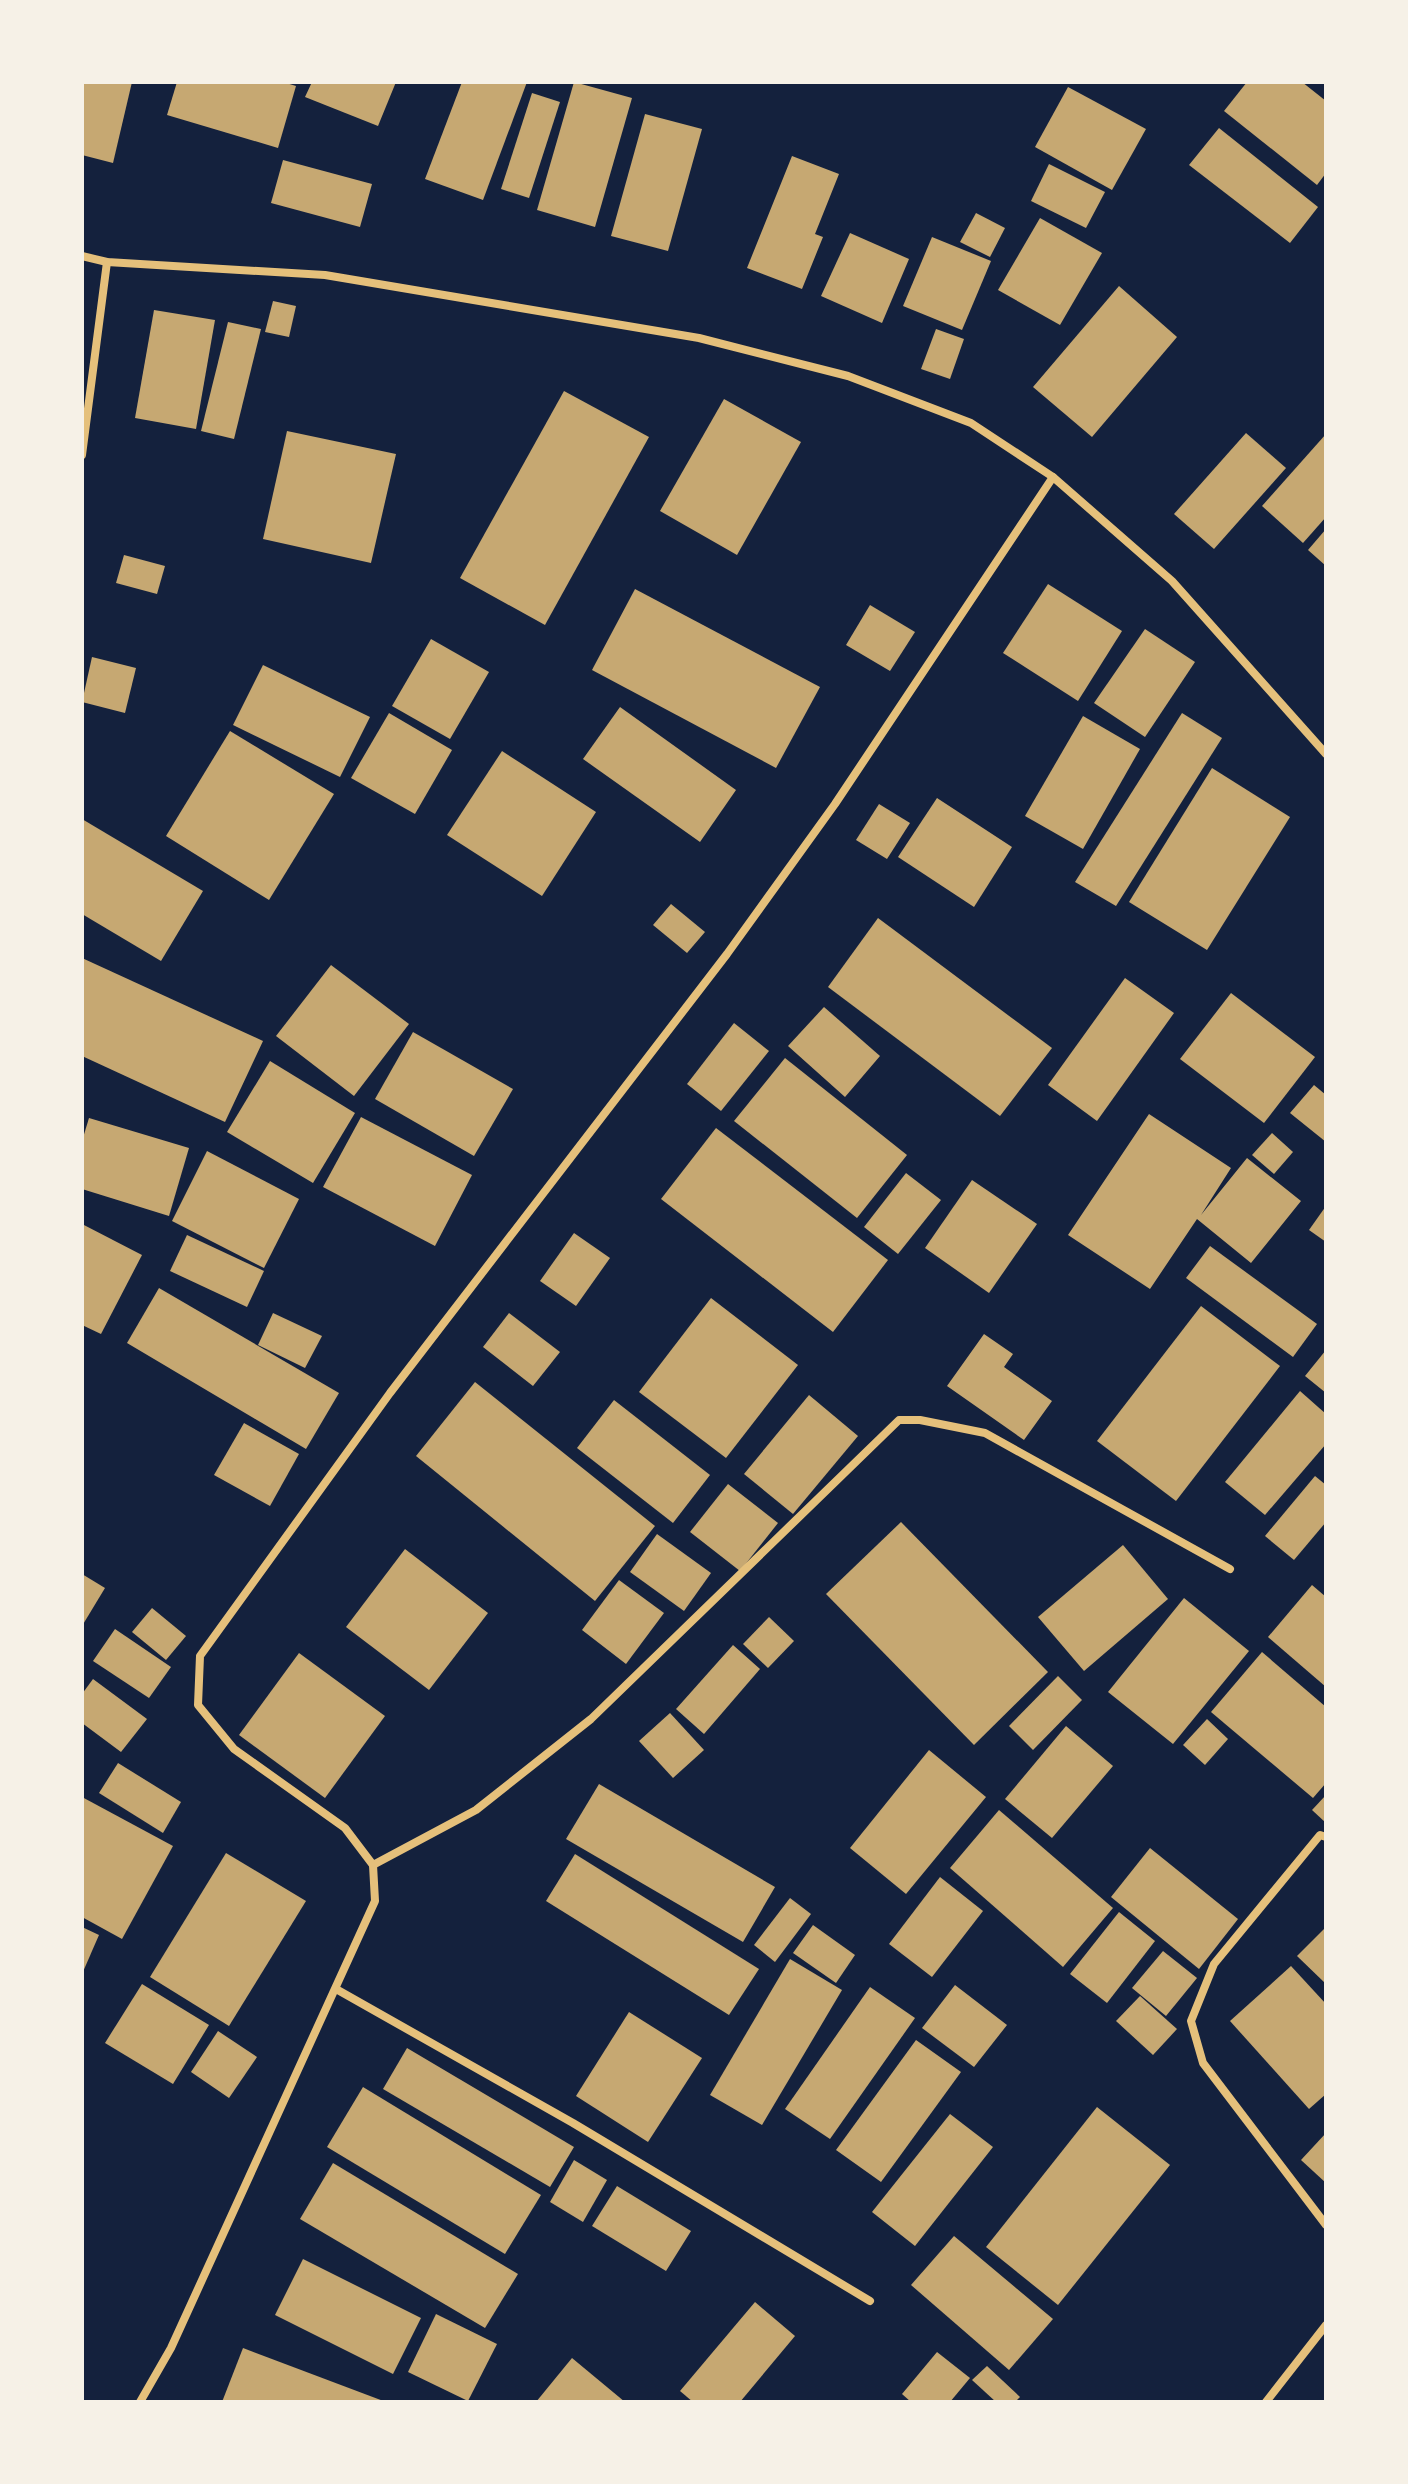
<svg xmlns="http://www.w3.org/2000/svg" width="1408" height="2484" viewBox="0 0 1408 2484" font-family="'Work Sans',sans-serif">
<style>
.building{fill:#c6a872}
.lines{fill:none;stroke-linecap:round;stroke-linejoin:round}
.minor{stroke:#e5c07b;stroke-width:8}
</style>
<rect width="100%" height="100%" fill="#14213d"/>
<g class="building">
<path d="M82,82H132L113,163L82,155Z"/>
<path d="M177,82H283L296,86L278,148L167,115Z"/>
<path d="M312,82H396L378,126L305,97Z"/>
<path d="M462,82H527L483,200L425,179Z"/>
<path d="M574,82L632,98L595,227L537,210Z"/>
<path d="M1247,82H1302L1326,101V173L1317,185L1224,111Z"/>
<path d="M1068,87L1146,129L1112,190L1035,147Z"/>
<path d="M532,93L560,102L529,198L501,189Z"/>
<path d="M645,114L702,129L668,251L611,236Z"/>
<path d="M1219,128L1318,207L1290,243L1189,165Z"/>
<path d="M792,156L839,174L815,234L823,237L802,289L747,268Z"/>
<path d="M283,160L372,184L360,227L271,203Z"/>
<path d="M1049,164L1105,192L1086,228L1031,201Z"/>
<path d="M976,213L1005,228L990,257L960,242Z"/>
<path d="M1040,218L1102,253L1060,325L998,290Z"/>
<path d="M850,233L909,259L882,323L821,296Z"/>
<path d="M932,237L991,261L962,330L903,306Z"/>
<path d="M1119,286L1177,337L1092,437L1033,387Z"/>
<path d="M273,301L296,306L289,337L265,332Z"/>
<path d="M154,310L215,320L196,429L135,418Z"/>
<path d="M228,322L261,329L234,439L201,431Z"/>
<path d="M936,329L964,339L950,379L921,369Z"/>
<path d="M564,391L649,437L545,625L460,578Z"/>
<path d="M724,399L801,442L737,555L660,511Z"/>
<path d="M287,431L396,454L371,563L263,539Z"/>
<path d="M1246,433L1286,468L1214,549L1174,514Z"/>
<path d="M1326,434V517L1303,543L1262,506Z"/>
<path d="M1326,529V566L1308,550Z"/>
<path d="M124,555L165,566L157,594L116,583Z"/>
<path d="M1048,584L1122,631L1078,701L1003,653Z"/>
<path d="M635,589L820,687L776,768L592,670Z"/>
<path d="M870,605L915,632L890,671L846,645Z"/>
<path d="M1145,629L1195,662L1145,737L1094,703Z"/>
<path d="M431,639L489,672L450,739L392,706Z"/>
<path d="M92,657L136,668L125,713L82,702Z"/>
<path d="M263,665L370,717L340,777L233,725Z"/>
<path d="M620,707L736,790L700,842L583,759Z"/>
<path d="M389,713L452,750L415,814L351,778Z"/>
<path d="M1182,713L1222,738L1116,906L1075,882Z"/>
<path d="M1083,716L1140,749L1083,849L1025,816Z"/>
<path d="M230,731L334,794L269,900L166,836Z"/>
<path d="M502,751L596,812L542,896L447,835Z"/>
<path d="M1212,768L1290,817L1207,950L1129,902Z"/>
<path d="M937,798L1012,847L974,907L898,857Z"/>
<path d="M879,804L910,823L887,859L856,840Z"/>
<path d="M82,819L203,891L161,961L82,914Z"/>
<path d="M671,904L705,932L687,953L653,925Z"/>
<path d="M878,918L1052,1048L1000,1116L828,987Z"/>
<path d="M82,958L263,1041L225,1122L82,1056Z"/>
<path d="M331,965L409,1024L354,1096L276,1036Z"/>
<path d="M1125,978L1174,1013L1097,1121L1048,1085Z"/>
<path d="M1231,993L1315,1057L1264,1123L1180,1059Z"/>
<path d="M824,1007L880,1056L845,1097L788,1046Z"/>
<path d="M734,1023L769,1051L721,1111L687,1084Z"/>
<path d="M413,1032L513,1089L474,1156L375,1099Z"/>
<path d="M785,1058L907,1155L857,1218L734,1121Z"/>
<path d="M270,1061L355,1113L313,1183L227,1132Z"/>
<path d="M1314,1085L1326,1095V1142L1290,1113Z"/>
<path d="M1149,1114L1231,1168L1201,1215L1247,1158L1301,1201L1251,1263L1197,1219L1150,1289L1068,1235Z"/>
<path d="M361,1117L472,1175L435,1246L323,1187Z"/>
<path d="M89,1118L189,1148L169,1216L82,1189V1141Z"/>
<path d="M716,1128L888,1260L833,1332L661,1199Z"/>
<path d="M1272,1133L1293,1152L1274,1174L1252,1155Z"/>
<path d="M207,1151L299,1199L264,1268L172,1221Z"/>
<path d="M906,1173L941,1200L898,1254L864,1227Z"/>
<path d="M972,1180L1037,1224L989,1293L925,1248Z"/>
<path d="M1326,1206V1242L1309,1230Z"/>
<path d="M82,1224L142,1255L101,1334L82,1325Z"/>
<path d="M574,1233L610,1258L576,1306L540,1281Z"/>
<path d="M187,1235L264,1271L247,1307L170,1271Z"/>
<path d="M1210,1246L1317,1324L1293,1357L1186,1278Z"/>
<path d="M159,1288L339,1393L306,1449L127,1343Z"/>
<path d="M711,1298L798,1365L726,1458L639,1392Z"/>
<path d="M1201,1306L1280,1366L1176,1501L1097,1441Z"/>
<path d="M273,1313L322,1336L305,1368L258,1345Z"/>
<path d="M509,1313L560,1352L533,1386L483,1347Z"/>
<path d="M984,1334L1013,1354L1004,1367L1052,1401L1024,1440L947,1386Z"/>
<path d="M1326,1350V1393L1305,1376Z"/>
<path d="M475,1382L655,1526L595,1601L416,1456Z"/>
<path d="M1300,1391L1326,1414V1444L1265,1515L1225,1482Z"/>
<path d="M809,1395L858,1436L793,1514L744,1474Z"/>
<path d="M614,1400L710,1475L673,1523L577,1448Z"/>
<path d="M244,1423L299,1454L270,1506L214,1475Z"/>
<path d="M1315,1476L1326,1485V1522L1294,1560L1265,1536Z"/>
<path d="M728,1484L778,1523L740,1571L690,1532Z"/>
<path d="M901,1522L1048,1672L974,1745L826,1594Z"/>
<path d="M657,1534L711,1573L684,1611L630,1572Z"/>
<path d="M1123,1545L1168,1599L1084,1671L1038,1617Z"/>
<path d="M405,1549L488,1613L429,1690L346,1627Z"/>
<path d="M82,1574L105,1588L82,1626Z"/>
<path d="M619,1580L664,1613L626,1664L582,1630Z"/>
<path d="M1312,1585L1326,1597V1687L1268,1637Z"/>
<path d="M1184,1598L1249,1651L1173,1744L1108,1692Z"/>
<path d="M152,1608L186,1636L166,1660L132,1632Z"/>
<path d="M769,1617L794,1641L768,1668L743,1644Z"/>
<path d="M115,1629L171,1667L149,1698L93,1661Z"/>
<path d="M733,1645L760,1669L704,1734L676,1709Z"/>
<path d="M1262,1652L1326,1707V1783L1313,1798L1211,1712Z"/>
<path d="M299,1653L385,1716L325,1798L239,1735Z"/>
<path d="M1058,1676L1082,1700L1033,1750L1009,1726Z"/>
<path d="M93,1679L147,1719L121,1752L82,1723V1694Z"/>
<path d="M670,1713L704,1750L673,1778L639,1741Z"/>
<path d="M1207,1719L1228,1739L1205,1765L1183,1745Z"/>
<path d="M1066,1726L1113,1766L1052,1838L1005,1799Z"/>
<path d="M929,1750L986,1797L906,1894L850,1848Z"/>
<path d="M118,1763L181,1802L163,1833L99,1793Z"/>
<path d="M599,1784L775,1887L743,1942L566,1839Z"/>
<path d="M1326,1795V1823L1312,1810Z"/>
<path d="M82,1797L173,1846L122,1939L82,1917Z"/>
<path d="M999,1810L1113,1908L1063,1967L950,1868Z"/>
<path d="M1150,1848L1238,1919L1199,1969L1111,1897Z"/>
<path d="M226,1853L306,1901L229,2026L150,1977Z"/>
<path d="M575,1854L759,1969L729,2015L546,1901Z"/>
<path d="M940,1877L983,1911L932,1977L889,1944Z"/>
<path d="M790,1898L811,1914L775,1962L754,1945Z"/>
<path d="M1119,1912L1155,1941L1107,2003L1070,1974Z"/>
<path d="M813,1925L855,1955L836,1983L793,1953Z"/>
<path d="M82,1927L99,1935L82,1974Z"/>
<path d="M1326,1927V1984L1297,1956Z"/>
<path d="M1163,1951L1197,1978L1166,2016L1132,1988Z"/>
<path d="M790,1959L842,1990L762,2125L710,2095Z"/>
<path d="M1291,1966L1326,2004V2094L1309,2109L1230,2021Z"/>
<path d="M142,1984L209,2025L173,2084L105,2043Z"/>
<path d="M955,1985L1007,2025L974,2067L922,2028Z"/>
<path d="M870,1987L915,2018L830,2139L785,2109Z"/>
<path d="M1140,1996L1177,2029L1153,2055L1116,2021Z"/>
<path d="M629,2012L702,2058L648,2142L576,2096Z"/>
<path d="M218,2031L257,2057L229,2098L191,2072Z"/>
<path d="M916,2040L961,2072L881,2182L836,2150Z"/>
<path d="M407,2048L574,2147L550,2187L383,2089Z"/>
<path d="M363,2087L541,2195L505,2254L327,2147Z"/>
<path d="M1097,2107L1170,2165L1058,2305L986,2247Z"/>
<path d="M950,2114L993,2147L915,2246L872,2212Z"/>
<path d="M1326,2133V2183L1301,2160Z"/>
<path d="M574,2160L607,2180L583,2222L550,2202Z"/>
<path d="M333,2163L518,2274L485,2328L300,2219Z"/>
<path d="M617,2186L691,2231L666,2271L592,2226Z"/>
<path d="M954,2236L1053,2319L1009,2370L911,2285Z"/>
<path d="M303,2259L421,2318L393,2374L275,2315Z"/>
<path d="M755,2302L795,2336L740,2402H693L680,2391Z"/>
<path d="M436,2314L497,2344L468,2401L408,2372Z"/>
<path d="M243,2348L386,2402H222Z"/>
<path d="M937,2352L970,2378L950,2402H911L902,2394Z"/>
<path d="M572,2358L625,2402H536Z"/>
<path d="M987,2366L1020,2397L1015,2402H996L972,2380Z"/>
</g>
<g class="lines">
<g class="minor">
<path d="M82,256L107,262L325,275L699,338L848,376L971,423L1053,477L1172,581L1326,754"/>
<path d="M82,455L107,262"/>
<path d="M1326,1837L1320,1835L1214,1964L1191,2021L1203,2063L1326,2225"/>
<path d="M373,1865L476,1810L591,1719L899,1420H920L985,1433L1230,1569"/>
<path d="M336,1989L573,2123L870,2301"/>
<path d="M140,2402L171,2348L375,1901L373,1865L345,1828L234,1749L198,1705L200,1656L390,1393L727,954L835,804L1053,477"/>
<path d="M1266,2402L1326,2325"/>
</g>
</g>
<rect width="1408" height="2484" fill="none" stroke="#f6f1e7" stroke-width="168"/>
</svg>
